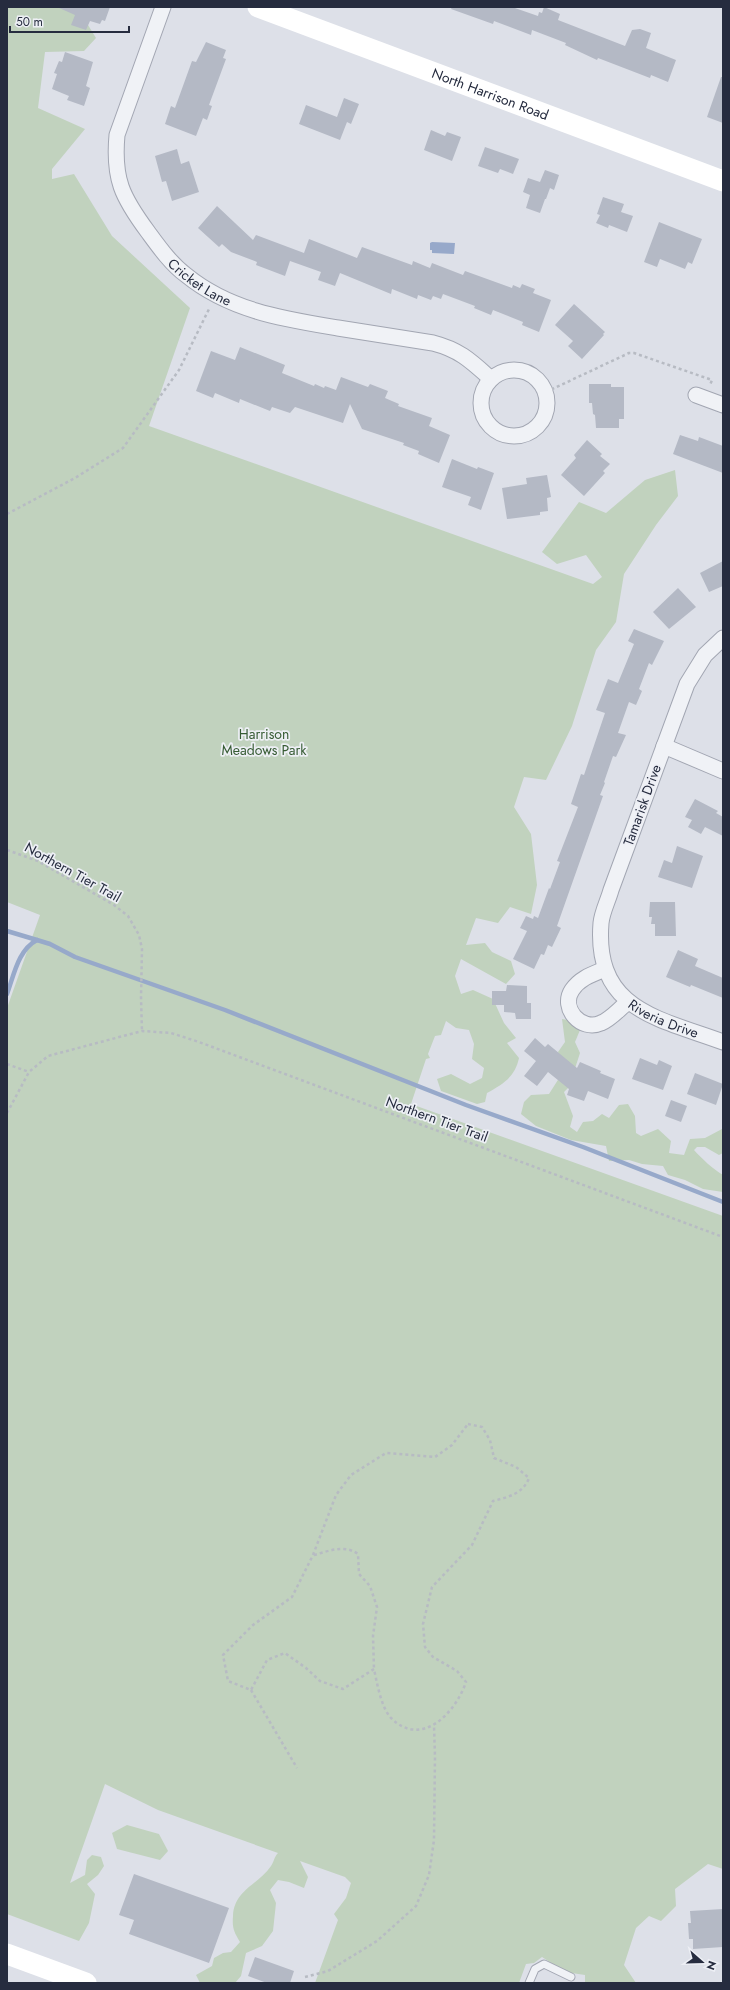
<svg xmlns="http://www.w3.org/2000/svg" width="730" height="1990" viewBox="0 0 730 1990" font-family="Jost,sans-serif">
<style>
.green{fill:#c1d2be}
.water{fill:#97a9ca}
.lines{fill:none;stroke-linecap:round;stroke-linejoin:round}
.stream{stroke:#97a9ca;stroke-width:4.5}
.building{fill:#b4b9c5}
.lane-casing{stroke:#a2a6b2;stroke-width:9}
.street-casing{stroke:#a2a6b2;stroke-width:17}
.path{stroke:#b7bbc3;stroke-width:2.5;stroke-dasharray:3 3;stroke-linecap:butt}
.lane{stroke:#f0f2f6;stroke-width:7}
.street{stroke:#f0f2f6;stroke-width:15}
.secondary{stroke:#fff;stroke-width:21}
.labels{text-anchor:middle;stroke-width:3.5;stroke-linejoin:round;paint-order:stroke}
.street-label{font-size:14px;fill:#262c3f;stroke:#edeff5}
.park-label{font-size:14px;fill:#365b33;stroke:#edeff5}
</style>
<rect width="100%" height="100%" fill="#dde0e8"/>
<g class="green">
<path d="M7,7H77L96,38L84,51L45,52L38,108L85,129L52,169V179L74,174L112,236L190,308L149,426L593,584L602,577L586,555L557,564L542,552L579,502L606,513L645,480L675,470L678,496L656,525L624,574L616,622L596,650L572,726L546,780L524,777L514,807L531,834L537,885L531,914L510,907L498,923L476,918L466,945L485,943L492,952L511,961L515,974L506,984L461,959L455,976L461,994L473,990L493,999L504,1023L516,1038L507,1043L519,1058C515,1077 503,1084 487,1093L485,1102L477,1104L441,1091L437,1079L451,1074L470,1084L482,1078L484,1068L472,1059L474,1044L469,1030L456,1028L446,1021L441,1035L435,1036L428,1054L430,1058L426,1059L411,1104L723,1216V1869L708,1864L675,1889L676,1906L661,1921L649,1916L636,1928L624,1965L636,1983H585V1975L565,1972L542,1957L534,1963L526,1964L519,1983H315L338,1920L334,1914L346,1898L351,1883L345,1877L300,1861L308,1877L304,1888L289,1882L278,1880L270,1890L276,1903L273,1931L262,1946L246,1953L241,1976L235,1983H200L196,1975L212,1966L214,1958L223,1953L231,1952L240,1942C234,1932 232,1928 233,1916C234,1890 258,1885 271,1866C274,1862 274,1857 278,1853L158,1810L105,1784L70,1883L85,1875L87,1860L92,1855L101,1857L104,1866L98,1875L87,1884L95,1894L89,1923L79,1941L7,1914V1008L40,915L7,902Z"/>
<path d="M562,1019L573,1021L580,1030L575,1042L580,1053L569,1087L564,1092L573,1116L570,1127L577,1132L583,1122L593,1121L602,1114L609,1118L619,1105L628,1104L635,1116L636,1133L641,1136L658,1129L671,1141L669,1153L684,1155L690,1139L705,1138L722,1129L723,1153L719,1155L705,1147H697L694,1150C701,1158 714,1170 723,1175V1192L703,1189L685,1180L668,1175L663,1166L642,1164L629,1160L609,1161L606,1146L571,1140L536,1126L521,1114L524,1102L531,1095L549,1094L563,1072L558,1052L565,1042Z"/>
<path d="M127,1825L159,1834L168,1851L160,1860L117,1849L112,1833Z"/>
</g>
<path class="water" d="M432,242L455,243L454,254L432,253V250H430V243Z"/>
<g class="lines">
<g class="stream">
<path d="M7,931L37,940"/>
<path d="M7,994C14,975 18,950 37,940L50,944L75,957L225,1010L466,1105L583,1147L723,1202"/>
</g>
</g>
<g class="building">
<path d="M57,7H110L105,21L102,20L100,24L90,21L86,30L71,25L75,15Z"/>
<path d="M452,7H512L538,16L539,12L542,13L544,7L560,14L558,20L625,46L632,30L640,29L651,33L646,48L676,60L668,82L651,75L650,78L598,58L597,60L565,45L566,43L532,30L531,35L494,21L493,24L451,9Z"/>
<path d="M206,42L226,50L223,58L226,59L209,105L212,106L207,120L203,118L196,136L165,124L171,106L175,108L192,61L196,62Z"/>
<path d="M65,52L93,62L86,86L90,88L84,106L67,100L69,96L52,89L57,74L54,73L59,61L62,62Z"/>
<path d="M721,77H723V123L707,117Z"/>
<path d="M344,98L359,104L351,124L347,122L340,140L299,124L306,105L337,117Z"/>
<path d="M431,130L445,136L447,132L461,137L452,161L424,150Z"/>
<path d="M485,147L519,159L513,174L500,169L498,173L478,166Z"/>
<path d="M177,149L181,164L189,161L199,192L172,201L166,181L162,182L155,156Z"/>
<path d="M545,170L559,175L554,190L550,188L546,199H545L540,213L526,208L530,195L523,192L528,178L540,182Z"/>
<path d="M603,197L624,204L621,212L633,216L627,232L609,225L608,228L596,223L600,215L597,214Z"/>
<path d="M217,206L253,240L256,235L304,253L309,239L357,258L362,247L412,265L413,261L430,268L432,263L463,275L465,271L512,288L513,285L520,288L522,284L535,289L533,293L551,300L539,332L522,325L523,322L493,310L491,315L474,308L475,306L443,294L441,299L433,296L431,300L418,295L417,299L392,289L391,294L340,273L335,286L318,280L321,272L290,261L285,276L256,265L257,262L231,252L222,244L219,247L198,228Z"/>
<path d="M659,222L702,239L692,264L688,262L685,269L660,259L657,267L644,262Z"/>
<path d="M574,304L605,332L603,334L604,335L582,359L568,346L573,341L555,325Z"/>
<path d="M240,347L285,365L282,373L314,386L315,384L324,388L325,386L336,390L341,377L368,387L370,384L388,391L385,398L399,404L398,406L432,418L429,426L450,435L439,463L418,454L419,451L403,445L404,443L362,429L350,404L343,423L295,407L290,413L272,407L270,411L240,399L239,403L215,393L213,398L196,391L211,351L235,360Z"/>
<path d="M589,384H611V387H624V419H619V428H596L595,415L593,414L592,403H589Z"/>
<path d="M680,435L698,441L699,437L723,446V473L673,454Z"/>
<path d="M587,440L602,454L600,456L610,464L603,471L605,473L584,496L561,475L576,458L574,455Z"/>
<path d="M452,459L477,469L478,467L494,473L481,510L468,505L471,497L442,487Z"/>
<path d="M547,475L551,497L547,498L548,511L540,512V515L507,519L502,488L527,484L526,478Z"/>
<path d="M723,561V586L709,592L700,573Z"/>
<path d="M678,588L696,607L669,629L653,612Z"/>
<path d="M634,629L664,641L652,665L649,663L639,689L642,691L636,705L629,702L618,733L626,735L616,757L613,756L604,782L605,783L600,795L603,796L557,926L561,928L552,947L548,945L544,955L541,954L534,969L513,959L527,931L520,928L526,916L533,919L534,916L538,918L549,888L550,889L560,862L557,861L578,807L571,804L581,774L584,775L605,713L596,710L608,679L618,683L634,644L628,641Z"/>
<path d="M695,799L718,811L716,813L723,817V836L705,827L701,834L688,827L692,820L685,817Z"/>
<path d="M677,846L703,856L692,888L658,877L664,860L672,863Z"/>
<path d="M650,902H675L676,936H655V924H651L652,917H649Z"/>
<path d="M678,950L698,959L695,966L723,978V998L691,985L690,987L666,977Z"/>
<path d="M507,985L527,986V1003H531V1019H516L515,1013L504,1012V1005H492V991H506Z"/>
<path d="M535,1038L545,1047L548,1044L577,1068L580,1062L601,1071L600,1073L615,1079L608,1099L588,1091L584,1101L567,1095L569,1089L548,1072L537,1086L524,1076L536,1061L524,1051Z"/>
<path d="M640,1058L657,1065L659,1060L672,1066L663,1090L632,1079Z"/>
<path d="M695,1073L723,1084L716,1105L687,1094Z"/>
<path d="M671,1100L687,1106L681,1122L665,1116Z"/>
<path d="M134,1874L229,1908L209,1963L129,1934L134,1920L119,1915Z"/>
<path d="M723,1909V1947L693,1949V1939H689L688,1923H691L690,1911Z"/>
<path d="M255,1957L294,1971L290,1983H267L248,1976Z"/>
</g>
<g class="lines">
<defs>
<path id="lane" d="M529,1983L535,1969L544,1964L571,1977"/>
<g id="street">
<path id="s1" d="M163,7L117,135C113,179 122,197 148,232C159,247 171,264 186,275C230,311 284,319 338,328C370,333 402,338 433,343C460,350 471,361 491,379"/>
<circle cx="514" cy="403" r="33"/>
<path d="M696,395L723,405"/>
<path id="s2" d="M723,638L705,655L687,684L611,890C608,901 602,912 601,923C594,1010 658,1018 723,1042"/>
<path d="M664,746L723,771"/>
<path d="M605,969C593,974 580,978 572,990C560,1008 581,1032 601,1023C611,1019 619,1009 628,1002"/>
</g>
</defs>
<use href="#lane" class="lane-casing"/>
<use href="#street" class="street-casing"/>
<g class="path">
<path d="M546,392L629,353H634L712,380L710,385"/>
<path d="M7,514L75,478L123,448L179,370L210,307"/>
<path d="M7,850L38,861L114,905L128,916L139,935L142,949L141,997L142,1031"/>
<path d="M7,1064L29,1072"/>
<path d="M7,1113L29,1072L48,1056L142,1031L171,1033L199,1042L723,1237"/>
<path d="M468,1424L482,1427L490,1440L494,1458L516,1467L529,1478C523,1494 508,1497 493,1501L472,1545L432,1587L423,1624L425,1647L433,1657L457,1671L466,1682C456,1712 422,1749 391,1718C381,1707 377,1683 374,1669L343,1689L320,1681L306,1668L285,1653L267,1660L251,1690L228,1681L223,1655L253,1625L292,1597L313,1555L336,1495L351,1475L386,1453L435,1457L452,1445Z"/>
<path d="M314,1555C329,1551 344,1544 358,1554L359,1574L370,1586L377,1607L373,1636L374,1669"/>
<path d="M251,1690L297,1768"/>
<path d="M305,1977L328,1971L377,1941L416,1906L429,1875L434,1840L435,1757L434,1725"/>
</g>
<use href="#lane" class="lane"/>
<use href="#street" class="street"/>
<g class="secondary">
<path id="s3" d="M258,7L723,181"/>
<path d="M7,1954L86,1983"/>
</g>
</g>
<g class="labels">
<g class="street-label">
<text dy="5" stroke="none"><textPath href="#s3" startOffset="248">North Harrison Road</textPath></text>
<text dy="5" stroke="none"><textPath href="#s1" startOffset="314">Cricket Lane</textPath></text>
<text transform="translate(642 805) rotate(-70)" y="5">Tamarisk Drive</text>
<text transform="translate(73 872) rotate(29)" y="5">Northern Tier Trail</text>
<text dy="5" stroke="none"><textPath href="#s2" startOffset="439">Riveria Drive</textPath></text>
<text transform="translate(437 1119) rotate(20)" y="5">Northern Tier Trail</text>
</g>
<g class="park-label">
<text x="264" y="739">Harrison<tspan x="264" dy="16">Meadows Park</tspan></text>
</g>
</g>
<rect width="730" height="1990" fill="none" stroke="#262c3f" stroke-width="16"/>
<g transform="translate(702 1962) rotate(110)" stroke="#edeff5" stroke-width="3" paint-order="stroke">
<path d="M0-3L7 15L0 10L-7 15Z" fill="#262c3f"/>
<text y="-6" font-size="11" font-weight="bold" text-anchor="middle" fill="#262c3f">N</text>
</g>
<path d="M10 26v6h119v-6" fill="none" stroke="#262c3f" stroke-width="2"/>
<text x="16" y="26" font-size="12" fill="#262c3f" stroke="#edeff5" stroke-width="3" paint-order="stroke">50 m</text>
</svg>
